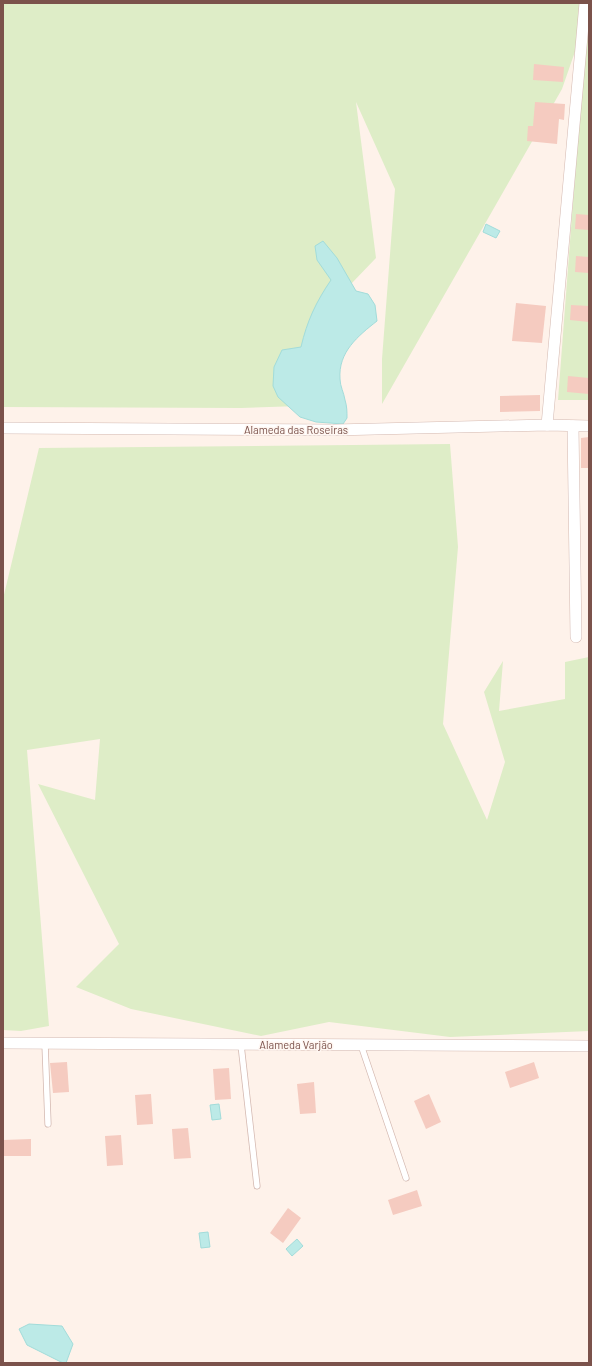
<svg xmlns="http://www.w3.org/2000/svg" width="592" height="1366" viewBox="0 0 592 1366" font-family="Barlow,sans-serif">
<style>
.green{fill:#deedc7}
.water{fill:#bceae7;stroke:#a2dcda}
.building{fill:#f5cbc0}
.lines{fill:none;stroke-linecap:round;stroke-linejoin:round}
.lane-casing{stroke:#d4b9b1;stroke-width:7}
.street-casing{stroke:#d4b9b1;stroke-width:12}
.lane{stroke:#fff;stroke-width:5.5}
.street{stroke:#fff;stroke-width:11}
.labels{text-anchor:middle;stroke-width:3;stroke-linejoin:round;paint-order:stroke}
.street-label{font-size:11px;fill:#7b524b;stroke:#fff7f2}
</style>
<rect width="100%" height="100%" fill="#fef2ea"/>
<g class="green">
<path d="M3,3H589V400H558L587,17L562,89L382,404V359L395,189L356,102L376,258L326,310L300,406L241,408L3,407Z"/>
<path d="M450,444L458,547L443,724L487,820L505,762L484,692L503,661L499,711L565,699V662L589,657V1031L450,1037L329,1022L261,1036L131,1009L76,987L119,944L38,784L95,800L100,739L27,750L49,1026L21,1031L3,1030V599L39,448Z"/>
</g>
<g class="water">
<path d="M486,224L500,231L496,238L483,232Z"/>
<path d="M323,241L337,258L356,291L368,294L375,305L377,321C358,336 338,352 340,379C340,386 344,393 345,400C347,406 347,412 347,418L343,424L316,422L300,417L278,397L273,386L274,367L282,350L301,347C307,321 316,302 331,280L317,260L315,246Z"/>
<path d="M219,1104L221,1119L212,1120L210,1105Z"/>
<path d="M208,1232L210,1247L201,1248L199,1233Z"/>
<path d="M297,1239L303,1246L292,1256L286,1249Z"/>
<path d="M29,1324L62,1326L73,1344L66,1363H63L27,1345L19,1329Z"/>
</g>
<g class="building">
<path d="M534,64L564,67L563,82L533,80Z"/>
<path d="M535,102L565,104L564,120L559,119L557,144L527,141L528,126H533Z"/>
<path d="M576,214L589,215V230L575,229Z"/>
<path d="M576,256L589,257V273L575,272Z"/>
<path d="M516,303L546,306L542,343L512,341Z"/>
<path d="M571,305L589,306V322L570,320Z"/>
<path d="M568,376L589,378V394L567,392Z"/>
<path d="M540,395V411L500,412V396Z"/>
<path d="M589,437V468H581V438Z"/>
<path d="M67,1062L69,1092L53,1093L50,1063Z"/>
<path d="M534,1062L539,1078L510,1088L505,1072Z"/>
<path d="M229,1068L231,1099L215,1100L213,1069Z"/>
<path d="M314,1082L316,1113L300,1114L297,1084Z"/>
<path d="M151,1094L153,1124L137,1125L135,1095Z"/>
<path d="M429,1094L441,1122L426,1129L414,1101Z"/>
<path d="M188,1128L191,1158L174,1159L172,1129Z"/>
<path d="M121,1135L123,1165L107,1166L105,1136Z"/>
<path d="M31,1139V1156H3V1140Z"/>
<path d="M417,1190L422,1206L393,1215L388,1200Z"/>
<path d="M288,1208L301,1218L283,1243L270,1233Z"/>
</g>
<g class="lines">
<defs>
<g id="lane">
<path d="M45,1044L48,1124"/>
<path d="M241,1045L257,1186"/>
<path d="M361,1045L406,1178"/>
</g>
<g id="street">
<path d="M547,425L585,3"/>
<path d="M573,426L576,637"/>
<path d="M3,428L334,430L547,425L589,426"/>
<path d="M3,1043L589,1046"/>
</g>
</defs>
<use href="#lane" class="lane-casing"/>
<use href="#street" class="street-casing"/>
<use href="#lane" class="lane"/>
<use href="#street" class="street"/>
</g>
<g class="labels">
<g class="street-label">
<text x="296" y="434">Alameda das Roseiras</text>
<text x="296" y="1049">Alameda Varjão</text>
</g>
</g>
<rect width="592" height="1366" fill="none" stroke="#7b524b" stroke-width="8"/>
</svg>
